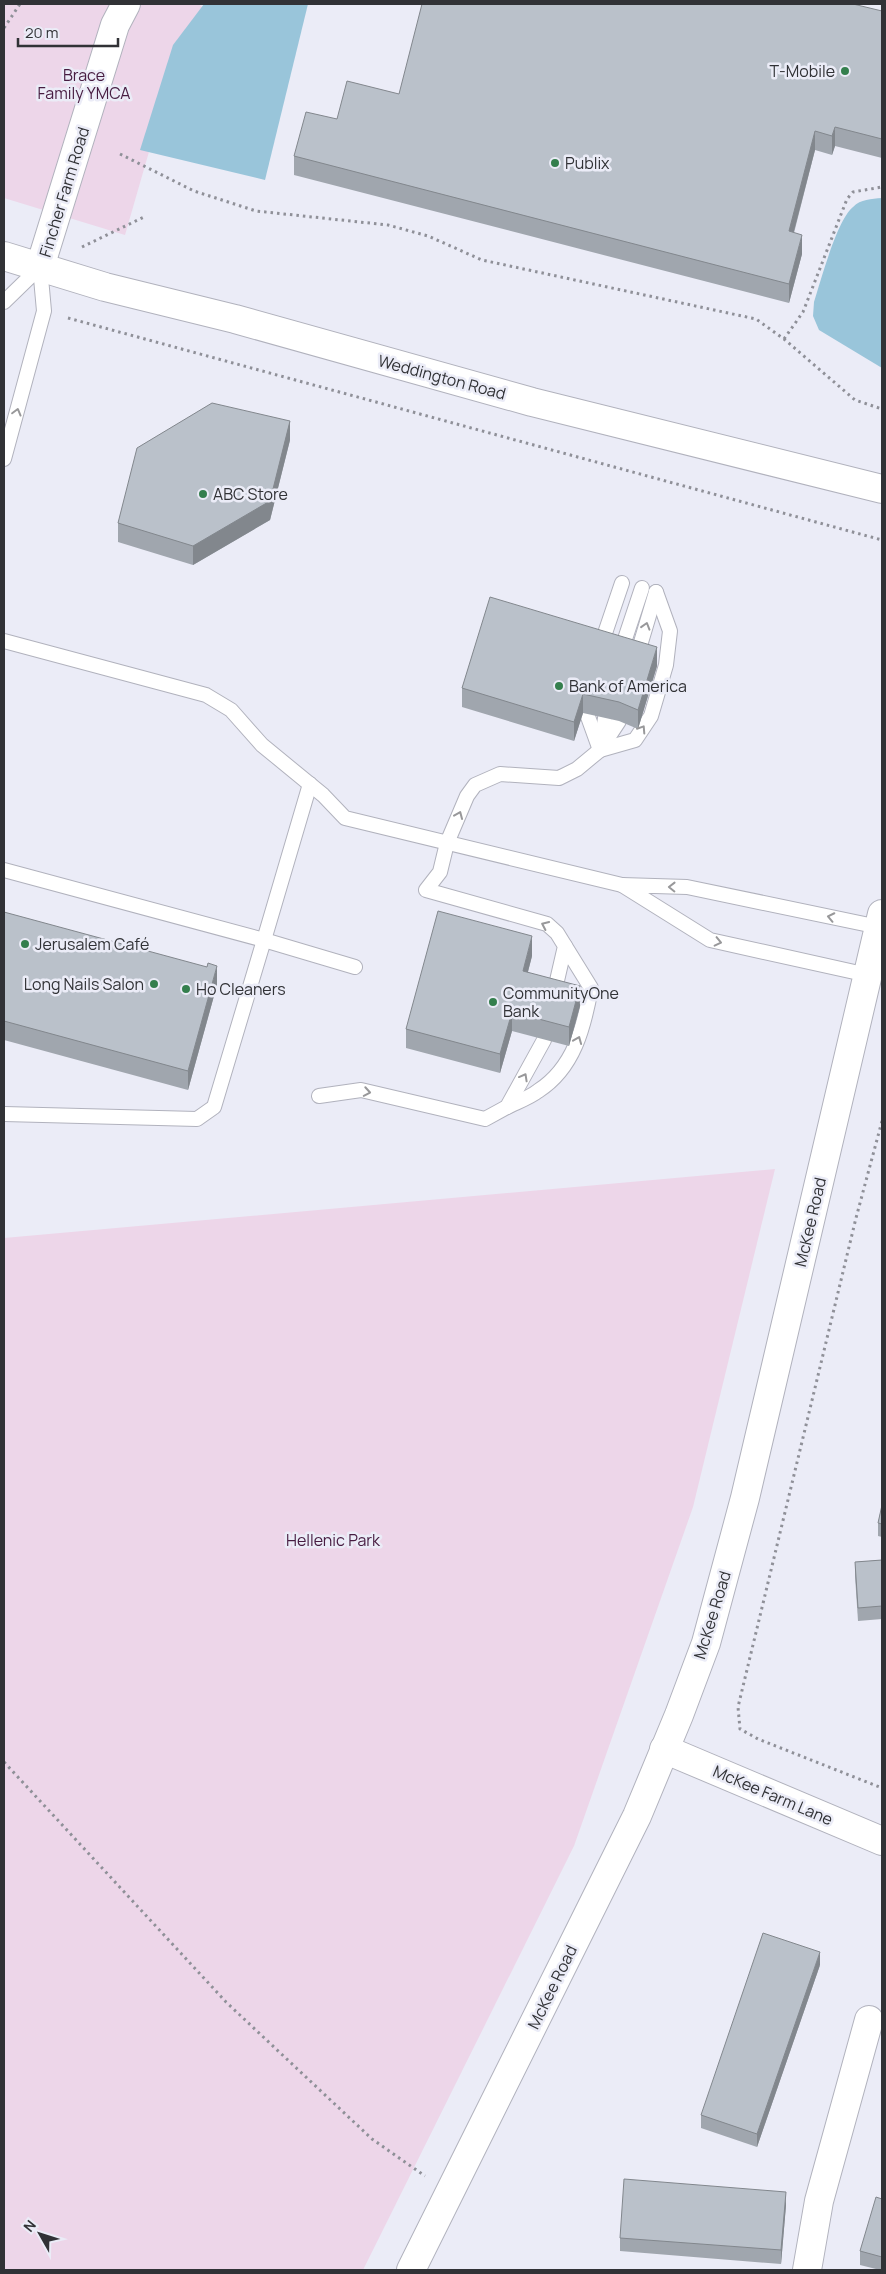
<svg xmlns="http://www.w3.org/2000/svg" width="886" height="2274" viewBox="0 0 886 2274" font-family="Manrope,sans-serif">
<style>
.green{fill:#edd6e9}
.water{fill:#99c5da}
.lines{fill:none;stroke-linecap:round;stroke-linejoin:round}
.service-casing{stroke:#b1b2bd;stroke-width:16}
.minor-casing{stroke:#b1b2bd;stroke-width:30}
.secondary-casing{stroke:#b1b2bd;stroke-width:30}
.path{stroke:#8f9098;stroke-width:3;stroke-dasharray:2.5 4;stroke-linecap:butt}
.service{stroke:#fff;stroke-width:14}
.minor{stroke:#fff;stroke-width:28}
.secondary{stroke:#fff;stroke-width:28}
.wall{fill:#a0a6ae}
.shaded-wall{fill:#82878d}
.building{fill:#bac1ca;stroke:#82878d}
.oneway{stroke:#98989a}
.poi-dot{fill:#347f4d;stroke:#ebecf7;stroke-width:2}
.labels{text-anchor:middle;stroke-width:5;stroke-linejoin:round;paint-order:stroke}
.poi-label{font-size:16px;fill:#313236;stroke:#ebecf7;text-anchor:start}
.park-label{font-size:16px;fill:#471c41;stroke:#ebecf7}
.street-label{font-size:16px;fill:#313236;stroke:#ebecf7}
</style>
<rect width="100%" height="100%" fill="#ebecf7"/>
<g class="green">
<path d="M4,4H198L208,11L176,58L125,235L4,198Z"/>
<path d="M775,1169L693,1507L574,1846L363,2270H4V1238Z"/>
</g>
<g class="water">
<path d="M204,4H308L265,180L140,150L173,45Z"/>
<path d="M882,198V368L819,330L813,316L814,302C821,280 837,220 853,207C861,199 871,199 882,198Z"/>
</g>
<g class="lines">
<defs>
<g id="service">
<path d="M4,302L40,267L44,311L4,459"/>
<path d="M4,641L206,695L231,710L262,745L323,795L345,818L622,885"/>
<path d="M600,648L622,583"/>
<path d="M620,654L642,588"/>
<path d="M636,659L656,592"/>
<path d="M587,714L600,750"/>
<path d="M601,746L605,718"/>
<path d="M600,750L635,740L651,716L666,665L670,631L656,592"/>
<path d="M4,870L264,940L310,784"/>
<path d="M868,975L710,940L622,885L687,887L879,927"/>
<path d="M553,998L565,946L557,933L547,924L426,890L440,872L447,843L467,796L475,785L500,774L559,778L577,769L600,750L619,721"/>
<path d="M319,1096L361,1090L485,1119L507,1107L544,1040"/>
<path d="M507,1107C517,1102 529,1098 538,1091C574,1068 584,1027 591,988L565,946"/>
<path d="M4,1114L197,1119L214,1107L264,940L355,967"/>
</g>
<g id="minor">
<path d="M40,267L115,25L126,4"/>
<path d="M664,1749L882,1841"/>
<path d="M807,2270L819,2201L869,2020"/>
</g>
<g id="secondary">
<path d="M4,256L105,287L235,319L532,402L882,489"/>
<path d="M411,2270L637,1816L679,1715L706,1643L745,1498L882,914"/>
</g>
</defs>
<use href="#service" class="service-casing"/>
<use href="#minor" class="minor-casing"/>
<use href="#secondary" class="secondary-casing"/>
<g class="path">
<path d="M4,28L20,4"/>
<path d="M120,154L194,191L256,211L388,225L428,236L482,260L756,319L784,339L855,400L882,409"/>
<path d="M82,247L144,217"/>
<path d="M68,318L882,540"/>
<path d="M784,339L803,312L847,199L853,192L882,187"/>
<path d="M882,1121L856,1218L738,1707L740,1729L758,1739L882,1788"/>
<path d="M4,1762L226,2002L372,2139L425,2176"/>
</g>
<use href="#service" class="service"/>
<use href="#minor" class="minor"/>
<use href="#secondary" class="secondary"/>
</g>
<g class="wall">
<path d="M882,11V158L835,146L832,155L815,150L794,233L802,254L789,303L294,175V156L337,119L399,94Z"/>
<path d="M290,440L270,520L193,565L118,542V523Z"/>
<path d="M657,666L638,729L619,721L583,713L574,741L462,707V688Z"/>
<path d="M4,912L217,985L188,1090L4,1040Z"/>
<path d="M532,956L528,972L580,1006L569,1046L512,1031L500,1073L406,1048V1029Z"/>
<path d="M882,1505V1537L878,1536V1523Z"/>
<path d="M882,1560V1619L858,1621L855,1576V1562Z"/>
<path d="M820,1965L757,2147L701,2128V2115Z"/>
<path d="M882,2199V2270H880L860,2265V2251Z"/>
<path d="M786,2205L781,2264L620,2251V2238Z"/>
</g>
<g class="shaded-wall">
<path d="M835,127V146L832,155V136Z"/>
<path d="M815,131V150L789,250V231Z"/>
<path d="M802,235V254L789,303V284Z"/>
<path d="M290,421V440L270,520L193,565V546Z"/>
<path d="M657,647V666L638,729V710Z"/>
<path d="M583,694V713L574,741V722Z"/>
<path d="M532,936V956L523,990V971Z"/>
<path d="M217,966V985L188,1090V1071Z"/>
<path d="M580,986V1006L569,1046V1027Z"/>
<path d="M512,1012V1031L500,1073V1054Z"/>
<path d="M820,1952V1965L757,2147V2134Z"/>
<path d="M786,2192V2205L781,2264V2250Z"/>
</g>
<g class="building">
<path d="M422,4H853L882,11V139L835,127L832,136L815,131L789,231L802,235L789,284L294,156L306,112L337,119L347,81L399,94Z"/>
<path d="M212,403L290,421L270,501L193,546L118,523L137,448Z"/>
<path d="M490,597L657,647L638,710L619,702L583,694L574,722L462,688Z"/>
<path d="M438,911L532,936L523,971L580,986L569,1027L512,1012L500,1054L406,1029Z"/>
<path d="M4,912L207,967L208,963L217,966L188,1071L4,1021Z"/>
<path d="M882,1505V1524L878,1523Z"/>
<path d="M882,1560V1606L858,1608L855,1562Z"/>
<path d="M763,1933L820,1952L757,2134L701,2115Z"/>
<path d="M624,2179L786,2192L781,2250L620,2238Z"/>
<path d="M876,2197L882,2199V2257L860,2251Z"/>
</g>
<defs><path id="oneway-chevron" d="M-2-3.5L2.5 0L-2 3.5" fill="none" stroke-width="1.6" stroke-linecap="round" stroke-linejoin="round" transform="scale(1.25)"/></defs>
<g class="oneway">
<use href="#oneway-chevron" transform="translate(17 412) rotate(-75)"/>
<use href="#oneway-chevron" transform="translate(646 626) rotate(-73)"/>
<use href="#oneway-chevron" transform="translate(642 729) rotate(-57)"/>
<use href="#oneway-chevron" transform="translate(459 815) rotate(-67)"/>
<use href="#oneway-chevron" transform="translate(672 887) rotate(-179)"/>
<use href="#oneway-chevron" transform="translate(831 917) rotate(-168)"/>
<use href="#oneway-chevron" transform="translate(545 925) rotate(-155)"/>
<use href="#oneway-chevron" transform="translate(718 942) rotate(13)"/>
<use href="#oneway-chevron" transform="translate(578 1040) rotate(-68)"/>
<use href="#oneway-chevron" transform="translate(524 1077) rotate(-61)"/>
<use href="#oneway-chevron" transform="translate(367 1092) rotate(10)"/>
</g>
<g class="poi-dot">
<circle cx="845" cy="71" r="5"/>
<circle cx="555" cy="163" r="5"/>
<circle cx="203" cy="494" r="5"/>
<circle cx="559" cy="686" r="5"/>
<circle cx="25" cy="944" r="5"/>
<circle cx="154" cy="984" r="5"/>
<circle cx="186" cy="989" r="5"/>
<circle cx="493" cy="1002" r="5"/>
</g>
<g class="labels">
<g class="poi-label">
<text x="835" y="77" text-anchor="end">T-Mobile</text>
<text x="565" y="169">Publix</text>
<text x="213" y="500">ABC Store</text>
<text x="569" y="692">Bank of America</text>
<text x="35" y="950">Jerusalem Café</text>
<text x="144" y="990" text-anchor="end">Long Nails Salon</text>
<text x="196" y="995">Ho Cleaners</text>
<text x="503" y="999">CommunityOne<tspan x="503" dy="18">Bank</tspan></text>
</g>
<g class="park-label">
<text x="84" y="81">Brace<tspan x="84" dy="18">Family YMCA</tspan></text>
<text x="333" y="1546">Hellenic Park</text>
</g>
<g class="street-label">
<text transform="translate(64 192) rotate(-73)" y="6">Fincher Farm Road</text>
<text transform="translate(442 377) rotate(15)" y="6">Weddington Road</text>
<text transform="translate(810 1222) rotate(-77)" y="6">McKee Road</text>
<text transform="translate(712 1615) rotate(-73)" y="6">McKee Road</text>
<text transform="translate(773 1795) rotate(23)" y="6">McKee Farm Lane</text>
<text transform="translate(552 1987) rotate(-64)" y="6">McKee Road</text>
</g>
</g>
<rect width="886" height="2274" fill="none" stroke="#313236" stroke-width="10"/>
<g transform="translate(40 2234) rotate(309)" stroke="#ebecf7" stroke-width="4" paint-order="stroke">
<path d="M0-4L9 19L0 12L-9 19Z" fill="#313236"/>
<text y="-8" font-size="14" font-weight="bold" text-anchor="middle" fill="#313236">N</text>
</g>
<path d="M18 38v8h100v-8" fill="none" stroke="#313236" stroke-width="2.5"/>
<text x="25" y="38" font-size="15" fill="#313236" stroke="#ebecf7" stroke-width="4" paint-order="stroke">20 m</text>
</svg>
